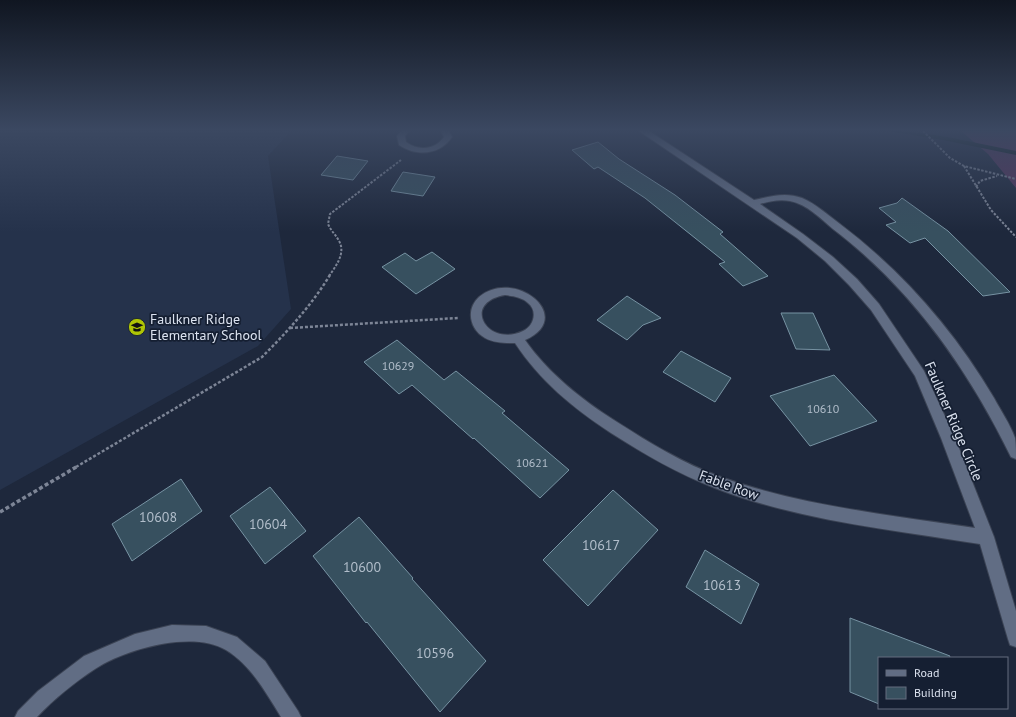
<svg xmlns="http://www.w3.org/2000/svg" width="1016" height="717" viewBox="0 0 1016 717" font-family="'PT Sans',sans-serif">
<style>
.built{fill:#25324b}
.green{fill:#56345c}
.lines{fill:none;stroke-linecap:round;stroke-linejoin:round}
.stream{fill:#0a1b1d;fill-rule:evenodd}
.building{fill:#37505f;stroke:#7793a3}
.minor-casing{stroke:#3b4354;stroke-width:2}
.path-far2{stroke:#7d8596;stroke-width:2;stroke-dasharray:2.5 1.5;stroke-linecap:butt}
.path-far1{stroke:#7d8596;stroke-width:2.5;stroke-dasharray:3 2;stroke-linecap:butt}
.path{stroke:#7d8596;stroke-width:3.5;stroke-dasharray:4 2.5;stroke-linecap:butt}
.minor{fill:#616d84;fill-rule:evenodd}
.labels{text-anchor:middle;stroke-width:3.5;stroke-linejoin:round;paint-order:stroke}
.number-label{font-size:12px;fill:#b2becb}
.poi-label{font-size:14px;fill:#dbe2ef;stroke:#151f32;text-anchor:start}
.street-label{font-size:14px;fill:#dbe2ef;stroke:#151f32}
.near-number-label{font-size:14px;fill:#b2becb}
</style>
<rect width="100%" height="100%" fill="#1e283c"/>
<path class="built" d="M0,131H291L268,156L291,309L258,346L0,490Z"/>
<path class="green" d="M961,131H1016V188L988,154Z"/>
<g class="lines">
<path class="stream" d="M888,131C931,131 974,143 1016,151V155L943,140Z"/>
</g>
<g class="building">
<path d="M598,142L619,159L675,195L723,232L720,234L768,276L743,286L719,264L725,262L645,198L598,167L594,169L572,150Z"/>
<path d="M337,156L368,161L353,180L321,175Z"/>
<path d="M403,172L435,177L423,196L391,191Z"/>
<path d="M902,198L948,231L1010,292L983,296L925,238L910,243L886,225L896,222L879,208L897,203Z"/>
<path d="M432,252L455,269L416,294L382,267L405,253L416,261Z"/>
<path d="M627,296L661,318L643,325L627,340L597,320Z"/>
<path d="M781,313H813L830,350L796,349Z"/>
<path d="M397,340L444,380L456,371L505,411L502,413L569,470L540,498L474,438L473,439L412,385L399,394L364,362Z"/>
<path d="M681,351L731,378L715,402L663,372Z"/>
<path d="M834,375L877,421L810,446L770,396Z"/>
<path d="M181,479L202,511L132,561L112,524Z"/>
<path d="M270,487L306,531L265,564L230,516Z"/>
<path d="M613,490L658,530L588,606L543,560Z"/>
<path d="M359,517L413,578L412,579L486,661L440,712L367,622L366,623L313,556Z"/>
<path d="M705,550L759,584L741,624L686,587Z"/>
<path d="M850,618L950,656L949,658H879V704L850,692Z"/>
</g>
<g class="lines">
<defs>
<g id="minor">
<path d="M401,131H409L405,136L406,142C418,151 435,150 444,137L441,131H449L452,137C440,155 417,157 399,145L397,136Z"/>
<path d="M639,131H649L754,200C771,196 786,192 802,198C816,204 828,215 840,224C902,271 954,330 994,398C1001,411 1010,424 1015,438C1016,444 1016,453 1016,459L1011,457C968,369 912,289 833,229C821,219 807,204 790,201C780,199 770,201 760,204L803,234L833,257L857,279L879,304L924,371L955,438L994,537L1016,611V647L1010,645L1008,639L980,544C894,530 796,520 715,488C678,474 644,454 611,433C573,408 540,381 515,343C505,343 494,343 485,338C469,329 466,309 479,297C514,267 577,317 525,340C549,374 582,400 617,422C650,443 684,464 721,477C801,506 891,515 975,528L941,438L915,376L871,310L849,285L825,261L797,238ZM505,295C513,296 522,297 528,303C538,311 534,326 523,331C488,348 460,303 505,295Z"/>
<path d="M172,625L206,626L237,637L265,661L298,711L301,717H281C266,693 251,665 226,650C193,630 125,649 95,669C75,682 54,699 37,717H15L18,711L38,691L84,656L135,634Z"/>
</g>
</defs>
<use href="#minor" class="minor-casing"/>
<g class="path-far2">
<path d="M923,131L950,158L964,166L1016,179"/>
<path d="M964,166L991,210L1016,237"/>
<path d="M976,187L980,181L997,176"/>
<path d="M329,276C336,266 346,253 339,241C336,235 331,231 328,224L330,214L401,160"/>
</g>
<g class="path-far1">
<path d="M290,328L458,318"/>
<path d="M76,467L262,357C287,332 311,306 330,275"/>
</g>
<path class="path" d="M0,512L78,466"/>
<use href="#minor" class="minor"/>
</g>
<linearGradient id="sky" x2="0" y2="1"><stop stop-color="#101621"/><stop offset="0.56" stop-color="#3b4861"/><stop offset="1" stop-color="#3b4861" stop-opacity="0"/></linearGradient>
<rect width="1016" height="232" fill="url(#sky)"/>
<defs>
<symbol id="school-disc" viewBox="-11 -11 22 22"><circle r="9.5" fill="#afc505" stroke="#151f32"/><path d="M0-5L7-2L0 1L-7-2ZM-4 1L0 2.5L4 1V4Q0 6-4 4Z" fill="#111"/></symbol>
</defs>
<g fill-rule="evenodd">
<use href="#school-disc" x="127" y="317" width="20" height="20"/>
</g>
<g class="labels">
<g class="number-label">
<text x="398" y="370">10629</text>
<text x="823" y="413">10610</text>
<text x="532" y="467">10621</text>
</g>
<g class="poi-label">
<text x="150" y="324">Faulkner Ridge<tspan x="150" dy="16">Elementary School</tspan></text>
</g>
<g class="street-label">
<text transform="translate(954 421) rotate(67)" y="5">Faulkner Ridge Circle</text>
<text transform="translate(729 485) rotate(20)" y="5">Fable Row</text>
</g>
<g class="near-number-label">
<text x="158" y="522">10608</text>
<text x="268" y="529">10604</text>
<text x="601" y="550">10617</text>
<text x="362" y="572">10600</text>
<text x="722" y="590">10613</text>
<text x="435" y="658">10596</text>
</g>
</g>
<rect x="878" y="657" width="130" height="52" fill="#151f32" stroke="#646d7e"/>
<rect x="886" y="670" width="20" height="6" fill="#616d84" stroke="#646d7e"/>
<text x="914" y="677" font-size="12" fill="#dbe2ef">Road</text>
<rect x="886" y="687" width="20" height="12" fill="#37505f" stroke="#646d7e"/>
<text x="914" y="697" font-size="12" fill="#dbe2ef">Building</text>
</svg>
